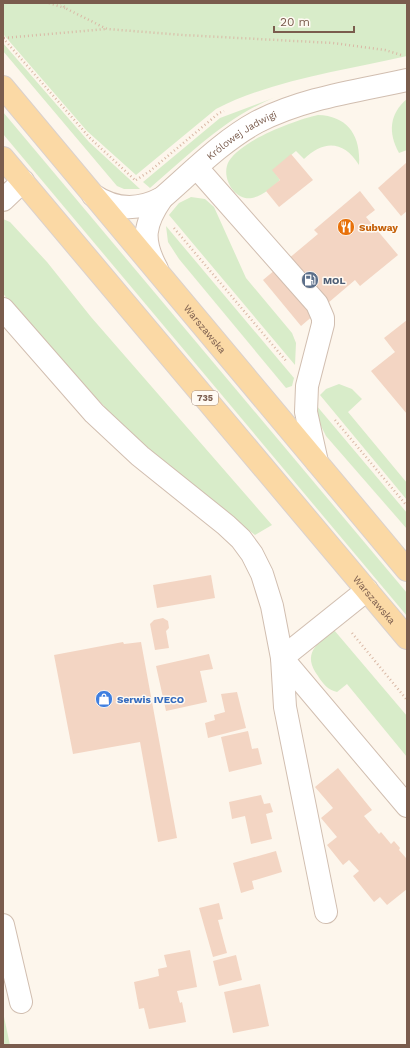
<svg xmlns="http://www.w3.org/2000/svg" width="410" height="1048" viewBox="0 0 410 1048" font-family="'Work Sans',sans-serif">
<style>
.green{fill:#d8ecc9}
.building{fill:#f3d5c3}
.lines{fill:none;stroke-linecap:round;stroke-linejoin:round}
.minor-casing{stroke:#d1beb0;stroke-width:24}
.major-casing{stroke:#dad1cd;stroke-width:24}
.path{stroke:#d9b8a5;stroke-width:2.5;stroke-dasharray:1 3;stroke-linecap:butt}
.minor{stroke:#fff;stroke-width:22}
.major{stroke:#fbd9a5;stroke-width:22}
.labels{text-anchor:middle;stroke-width:3;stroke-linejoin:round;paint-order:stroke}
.shield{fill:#fffaf3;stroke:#a28b7f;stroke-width:1}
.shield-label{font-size:9px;font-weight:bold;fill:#7a5c4d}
.street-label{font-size:10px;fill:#7a5c4d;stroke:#fffaf3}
.food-label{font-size:10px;font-weight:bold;fill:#c56008;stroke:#fffaf3;text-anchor:start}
.service-label{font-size:10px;font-weight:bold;fill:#4e5e75;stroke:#fffaf3;text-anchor:start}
.shop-label{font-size:10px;font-weight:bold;fill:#366cbe;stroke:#fffaf3;text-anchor:start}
</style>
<rect width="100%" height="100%" fill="#fdf6ec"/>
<g class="green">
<path d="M3,3H407V56C346,70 272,80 216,109L136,175L87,131L3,34Z"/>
<path d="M3,43L89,142L140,189H124L117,186L3,51Z"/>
<path d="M276,97C227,116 189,155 150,188L143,182L220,118Z"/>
<path d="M407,99V150L399,153C388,133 389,114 407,99Z"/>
<path d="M3,112L407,593V616L3,134Z"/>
<path d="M318,115C348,116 361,136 359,165C344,140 323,140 304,159L296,151L273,170L280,180C272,187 263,196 252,198C234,201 220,176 229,161C242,140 295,120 318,115Z"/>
<path d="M191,197L205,199L214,207L246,278L292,333L296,343L295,365L169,215L179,203Z"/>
<path d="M3,219L10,222L47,262L91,317L272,525L255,535L117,428L104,406L22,323L3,293Z"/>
<path d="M166,226L294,378L292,386L286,388L179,259L168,242Z"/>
<path d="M339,384L352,389L362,399L348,412L407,483V500L320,395L326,389Z"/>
<path d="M316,405L407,513V529L326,436L318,420Z"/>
<path d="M334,630L407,716V757L347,684L337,692C328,690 323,684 318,676C302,654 316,644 334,630Z"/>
<path d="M3,1012L10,1045H3Z"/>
</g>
<g class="building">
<path d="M291,154L313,180L279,207L266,191L280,180L272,170Z"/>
<path d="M406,163L407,211L401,216L378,188Z"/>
<path d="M360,191L375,210L366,217L398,255L360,286L355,280L301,326L263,280L318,234L314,230Z"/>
<path d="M407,320V414L371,371L395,352L384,338Z"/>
<path d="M211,575L215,598L157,608L153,585Z"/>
<path d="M163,618L168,621L169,628L166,631L169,648L155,650L150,624L154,620Z"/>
<path d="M123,642L124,644L141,642L177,838L158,842L140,742L73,754L54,655Z"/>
<path d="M209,654L213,669L200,671L207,702L166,711L156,666Z"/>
<path d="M237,692L246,728L208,738L205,723L215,720L214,715L225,712L221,694Z"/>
<path d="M248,731L252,749L258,748L262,764L229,772L221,737Z"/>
<path d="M338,768L372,810L364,816L379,834L381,832L391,844L394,841L400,848L399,850L406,858L407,857V889L387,905L380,897L374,902L353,876L359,871L349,860L343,865L327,845L337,837L321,818L333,808L315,787Z"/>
<path d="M261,795L264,804L270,803L273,812L266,814L272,839L251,844L245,816L232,819L229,802Z"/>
<path d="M276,851L282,872L252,881L254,889L241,893L233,863Z"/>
<path d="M219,903L223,919L218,920L227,953L213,957L199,908Z"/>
<path d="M190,950L197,987L177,991L180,1003L182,1002L186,1022L149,1029L144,1008L139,1009L134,982L159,976L158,969L167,967L164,955Z"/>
<path d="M236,955L242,980L219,986L213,961Z"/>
<path d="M260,984L269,1026L233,1033L224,992Z"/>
</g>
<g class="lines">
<defs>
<g id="minor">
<path d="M197,168L317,304L323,318V324L307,386L306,412L317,462"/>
<path id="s1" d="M93,195C115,210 138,211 162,198C192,172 222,141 257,122C303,98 357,91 407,80"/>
<path d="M3,200L23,181"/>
<path d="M157,269C141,240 144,224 162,198"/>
<path d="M3,309L94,413L140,456L226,525L241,539L252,554L262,574L272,606L282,658L407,806"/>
<path d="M326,912L285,707L282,658L367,590"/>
<path d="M3,925L21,1002"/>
</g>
<g id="major">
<path id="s2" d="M3,87L407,570"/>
<path id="s3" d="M3,158L407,638"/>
</g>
</defs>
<use href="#minor" class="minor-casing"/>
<use href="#major" class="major-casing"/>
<g class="path">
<path d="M49,3L65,8"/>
<path d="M61,3L65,8L107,29L183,35L333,43L385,50L401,55"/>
<path d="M3,38L90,138L136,181"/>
<path d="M4,38L106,29"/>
<path d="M136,180L150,171L219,113L224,111"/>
<path d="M174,228L287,362"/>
<path d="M335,420L407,506"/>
<path d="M352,633L407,700"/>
</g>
<use href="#minor" class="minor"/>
<use href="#major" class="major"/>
</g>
<defs>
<symbol id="restaurant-disc" viewBox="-11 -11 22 22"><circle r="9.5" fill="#e8710a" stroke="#fffaf3"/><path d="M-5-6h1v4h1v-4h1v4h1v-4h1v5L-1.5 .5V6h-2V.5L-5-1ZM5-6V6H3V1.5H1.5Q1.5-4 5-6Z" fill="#fff"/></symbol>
<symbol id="fuel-disc" viewBox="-11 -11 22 22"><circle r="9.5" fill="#5c6f8a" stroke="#fffaf3"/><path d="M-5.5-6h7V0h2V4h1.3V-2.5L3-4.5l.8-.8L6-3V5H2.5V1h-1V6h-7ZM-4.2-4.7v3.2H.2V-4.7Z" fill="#fff"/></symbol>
<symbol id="shop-disc" viewBox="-11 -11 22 22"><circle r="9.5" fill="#3f7fe0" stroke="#fffaf3"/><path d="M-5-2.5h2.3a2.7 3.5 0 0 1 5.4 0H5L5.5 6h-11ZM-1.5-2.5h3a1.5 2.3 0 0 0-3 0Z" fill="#fff"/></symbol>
</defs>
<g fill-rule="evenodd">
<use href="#restaurant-disc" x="336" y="217" width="20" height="20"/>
<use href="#fuel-disc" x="300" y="270" width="20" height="20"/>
<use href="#shop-disc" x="94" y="689" width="20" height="20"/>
</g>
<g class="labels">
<rect class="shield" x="192" y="391" width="26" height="14" rx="3"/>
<g class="shield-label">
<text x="205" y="401">735</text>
</g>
<g class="street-label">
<text dy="4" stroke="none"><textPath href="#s1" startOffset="175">Królowej Jadwigi</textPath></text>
<text dy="4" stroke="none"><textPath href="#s2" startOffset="315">Warszawska</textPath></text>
<text dy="4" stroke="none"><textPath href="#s3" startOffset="577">Warszawska</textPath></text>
</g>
<g class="food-label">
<text x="359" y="231">Subway</text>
</g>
<g class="service-label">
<text x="323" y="284">MOL</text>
</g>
<g class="shop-label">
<text x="117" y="703">Serwis IVECO</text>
</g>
</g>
<rect width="410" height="1048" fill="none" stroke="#7a5c4d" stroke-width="8"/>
<path d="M274 26v6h80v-6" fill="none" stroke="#7a5c4d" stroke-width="2"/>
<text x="280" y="26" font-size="12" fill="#7a5c4d" stroke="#fffaf3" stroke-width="3" paint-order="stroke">20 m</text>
</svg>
